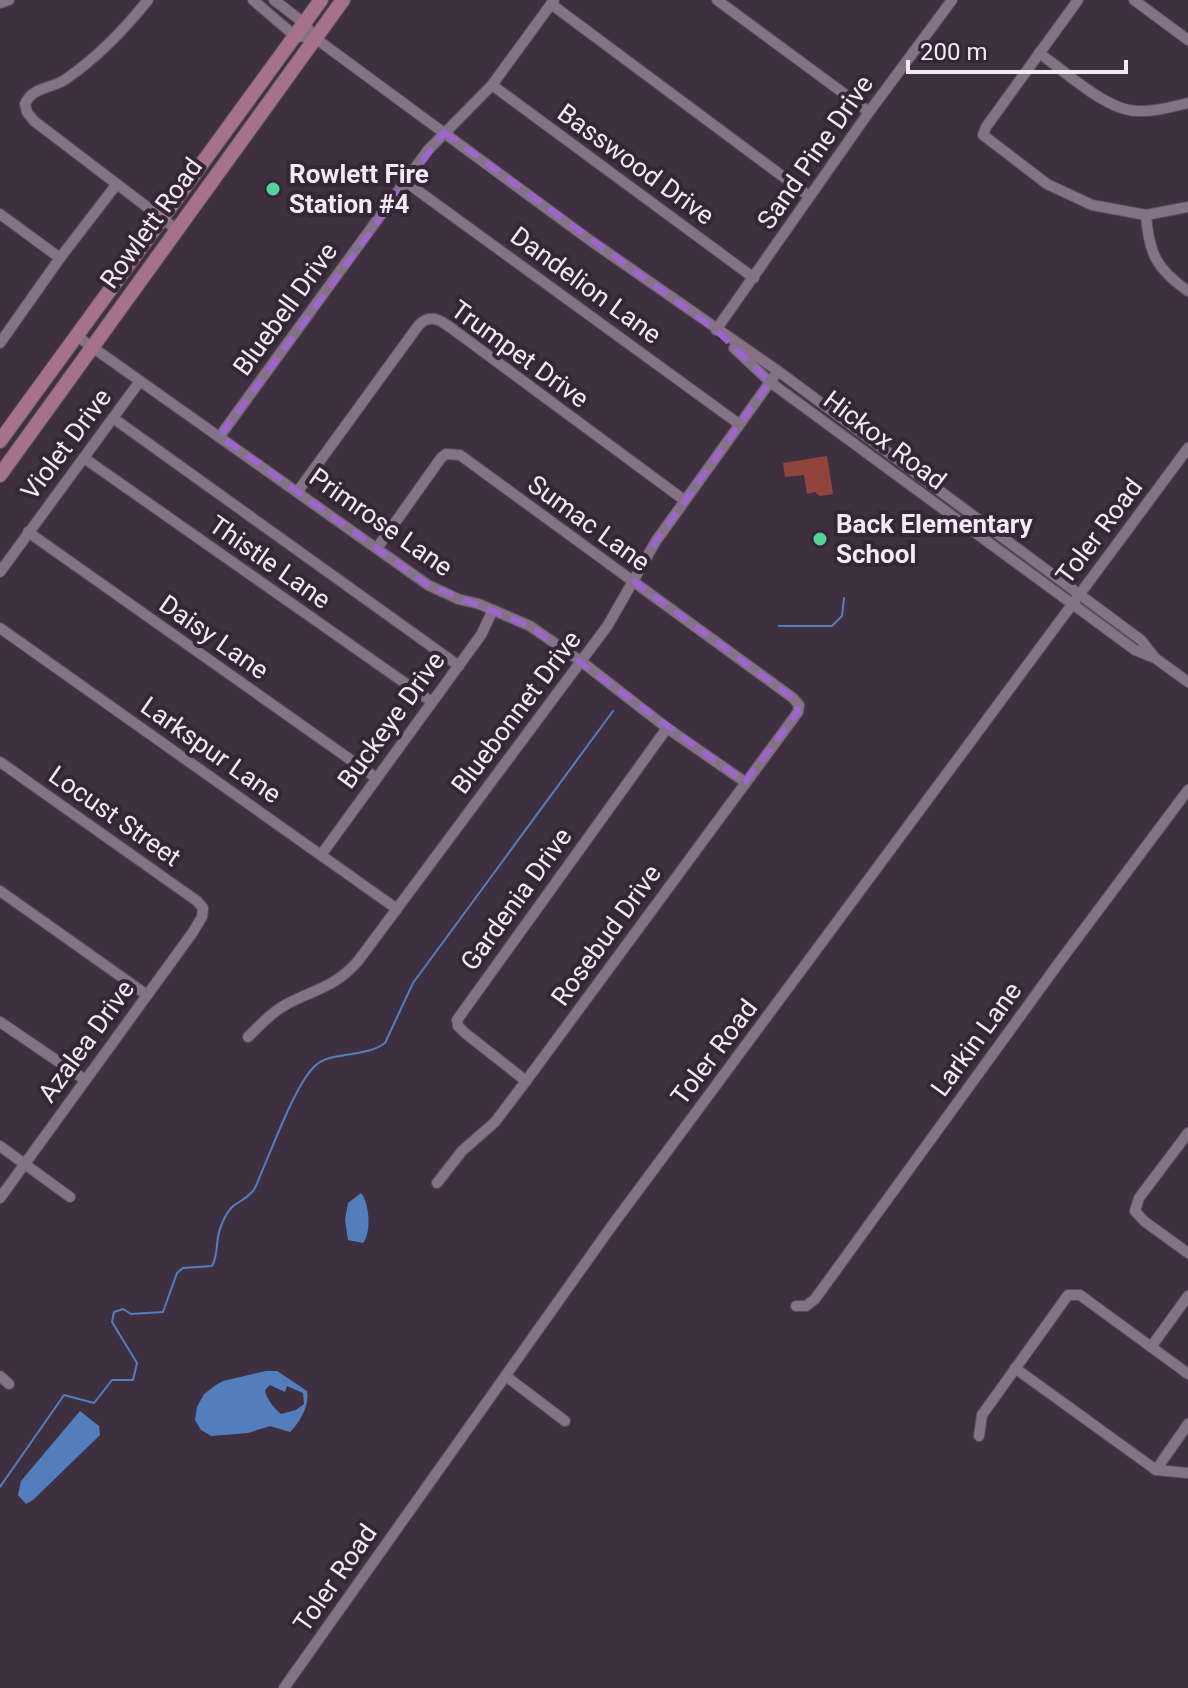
<svg xmlns="http://www.w3.org/2000/svg" width="1188" height="1688" viewBox="0 0 1188 1688" font-family="Roboto,sans-serif">
<style>
.green{fill:#91443b}
.water{fill:#537ebd;fill-rule:evenodd}
.lines{fill:none;stroke-linecap:round;stroke-linejoin:round}
.stream{stroke:#537ebd;stroke-width:2}
.minor-casing{stroke:#5b4e5c;stroke-width:12}
.major-casing{stroke:#5b4e5c;stroke-width:16}
.minor{stroke:#847286;stroke-width:10}
.major{stroke:#a6718b;stroke-width:14}
.marked{fill:none;stroke:#9f65cf;stroke-width:6;stroke-dasharray:16 10;stroke-linejoin:round}
.poi-dot{fill:#54d396;stroke:#352637;stroke-width:3}
.labels{text-anchor:middle;stroke-width:8;stroke-linejoin:round;paint-order:stroke}
.street-label{font-size:26px;fill:#f3e9f4;stroke:#352637}
.poi-label{font-size:26px;font-weight:bold;fill:#f3e9f4;stroke:#352637;text-anchor:start}
</style>
<rect width="100%" height="100%" fill="#3f3041"/>
<path class="green" d="M827,456L833,494L820,496L815,492L807,494L804,475L785,477L783,463Z"/>
<g class="water">
<path d="M361,1193C369,1202 372,1232 363,1243L348,1240L345,1220L348,1203Z"/>
<path d="M266,1371H277L307,1391C310,1405 300,1422 290,1432L270,1426L248,1433L211,1436L201,1430L195,1420L197,1407L204,1394L216,1385L223,1381ZM270,1385L285,1392L287,1386L303,1393L304,1404L296,1410L281,1414C275,1409 266,1399 265,1390Z"/>
<path d="M80,1411L99,1426L100,1435L33,1500L26,1504L18,1495L21,1481Z"/>
</g>
<g class="lines">
<g class="stream">
<path d="M779,626H832L842,616L844,598"/>
<path d="M0,1487L64,1395L94,1403L112,1380H133L137,1363L112,1322L114,1312L123,1309L131,1314L163,1312L177,1273L183,1268L212,1266C219,1254 215,1240 221,1226C232,1198 239,1207 253,1191C257,1186 260,1175 263,1169C274,1144 297,1081 316,1065C332,1051 365,1058 385,1043L413,983L613,711"/>
</g>
<defs>
<g id="minor">
<path d="M148,0C124,30 98,57 66,79C52,89 33,86 25,104L27,112L34,121L176,229"/>
<path d="M253,0L295,36L315,38"/>
<path d="M274,0L304,23L315,38L591,241L778,371L1141,640L1155,658"/>
<path d="M717,0L869,112"/>
<path d="M1078,0L986,127L983,135L1047,184L1092,205L1146,215L1188,207"/>
<path d="M1134,0L1188,40"/>
<path d="M0,3L9,0"/>
<path d="M551,4L809,196"/>
<path d="M1039,53C1065,71 1105,110 1137,111C1154,112 1171,107 1188,103"/>
<path d="M492,85L754,278"/>
<path d="M406,182L739,424"/>
<path d="M0,214L60,258"/>
<path d="M1146,215C1149,253 1156,269 1188,291"/>
<path d="M716,330L869,112L952,0"/>
<path d="M78,337L428,585L458,599L479,604L530,626L582,662L667,728L745,782"/>
<path d="M0,343L60,258L116,185"/>
<path d="M734,348L770,382L1135,650L1155,658L1188,682"/>
<path d="M113,418L459,666"/>
<path d="M220,436L428,150L492,85L554,0"/>
<path d="M84,458L432,702"/>
<path d="M298,491L418,326C433,309 447,326 462,336L684,500"/>
<path d="M28,532L375,777"/>
<path d="M377,548L441,458L446,454L460,455L793,698L799,705L798,712L526,1081L495,1122L462,1151L437,1183"/>
<path d="M0,572L140,381"/>
<path d="M0,628L397,909"/>
<path d="M0,762L197,901L203,908L202,917L193,932L0,1198"/>
<path d="M321,855L481,635L493,610"/>
<path d="M0,891L147,995"/>
<path d="M0,1022L84,1079"/>
<path d="M248,1037C260,1025 272,1012 287,1004C317,988 334,988 358,961L608,625L656,541L778,371"/>
<path d="M526,1081L465,1033L458,1026L457,1020L667,728"/>
<path d="M1188,1133L1139,1198L1135,1211L1144,1221L1188,1253"/>
<path d="M0,1146L70,1197"/>
<path d="M796,1306H806L815,1299L1058,964L1188,790"/>
<path d="M1151,1347L1188,1296"/>
<path d="M1015,1368L1156,1470L1188,1473"/>
<path d="M0,1376L9,1384"/>
<path d="M507,1377L565,1421"/>
<path d="M979,1436L982,1415L1068,1295H1080L1188,1374"/>
<path d="M1156,1470L1188,1424"/>
<path d="M284,1688L611,1227L1188,448"/>
</g>
<g id="major">
<path d="M0,441L321,0"/>
<path d="M0,475L343,0"/>
</g>
</defs>
<use href="#minor" class="minor-casing"/>
<use href="#major" class="major-casing"/>
<use href="#minor" class="minor"/>
<use href="#major" class="major"/>
</g>
<path class="marked" d="M444,132L716,330L770,382L656,541L635,582L793,698L798,712L745,782L530,626L428,585L220,436Z"/>
<g class="poi-dot">
<circle cx="273" cy="189" r="8"/>
<circle cx="820" cy="539" r="8"/>
</g>
<g class="labels">
<g class="street-label">
<text transform="translate(815 152) rotate(-55)" y="9">Sand Pine Drive</text>
<text transform="translate(636 164) rotate(36)" y="9">Basswood Drive</text>
<text transform="translate(151 223) rotate(-54)" y="9">Rowlett Road</text>
<text transform="translate(586 285) rotate(36)" y="9">Dandelion Lane</text>
<text transform="translate(285 309) rotate(-54)" y="9">Bluebell Drive</text>
<text transform="translate(520 354) rotate(36)" y="9">Trumpet Drive</text>
<text transform="translate(885 440) rotate(37)" y="9">Hickox Road</text>
<text transform="translate(66 444) rotate(-53)" y="9">Violet Drive</text>
<text transform="translate(381 522) rotate(35)" y="9">Primrose Lane</text>
<text transform="translate(589 523) rotate(36)" y="9">Sumac Lane</text>
<text transform="translate(1099 531) rotate(-53)" y="9">Toler Road</text>
<text transform="translate(270 562) rotate(35)" y="9">Thistle Lane</text>
<text transform="translate(214 637) rotate(35)" y="9">Daisy Lane</text>
<text transform="translate(516 712) rotate(-53)" y="9">Bluebonnet Drive</text>
<text transform="translate(391 720) rotate(-54)" y="9">Buckeye Drive</text>
<text transform="translate(211 750) rotate(35)" y="9">Larkspur Lane</text>
<text transform="translate(115 816) rotate(35)" y="9">Locust Street</text>
<text transform="translate(516 899) rotate(-54)" y="9">Gardenia Drive</text>
<text transform="translate(606 935) rotate(-54)" y="9">Rosebud Drive</text>
<text transform="translate(976 1039) rotate(-54)" y="9">Larkin Lane</text>
<text transform="translate(86 1041) rotate(-54)" y="9">Azalea Drive</text>
<text transform="translate(714 1052) rotate(-53)" y="9">Toler Road</text>
<text transform="translate(335 1578) rotate(-55)" y="9">Toler Road</text>
</g>
<g class="poi-label">
<text x="289" y="183">Rowlett Fire<tspan x="289" dy="30">Station #4</tspan></text>
<text x="836" y="533">Back Elementary<tspan x="836" dy="30">School</tspan></text>
</g>
</g>
<path d="M908 60v12h218v-12" fill="none" stroke="#f3e9f4" stroke-width="4"/>
<text x="920" y="60" font-size="24" fill="#f3e9f4" stroke="#352637" stroke-width="6" paint-order="stroke">200 m</text>
</svg>
